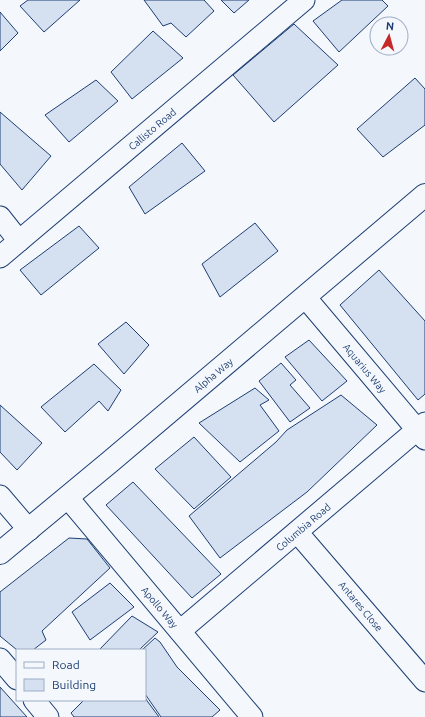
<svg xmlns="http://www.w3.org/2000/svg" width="425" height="717" viewBox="0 0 425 717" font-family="Ubuntu,sans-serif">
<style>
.building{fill:#d5e0f0;stroke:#1d3f73}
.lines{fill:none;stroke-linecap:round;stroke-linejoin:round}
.street-casing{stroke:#1d3f73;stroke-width:23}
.secondary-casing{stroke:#1d3f73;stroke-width:24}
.street{stroke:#f4f7fb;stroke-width:21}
.secondary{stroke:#f4f7fb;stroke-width:22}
.labels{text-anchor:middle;stroke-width:3;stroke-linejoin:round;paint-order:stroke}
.street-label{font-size:10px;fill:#1d3f73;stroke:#f4f7fb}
</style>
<rect width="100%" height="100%" fill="#f4f7fb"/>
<g class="building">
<path d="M28,0H80L44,32L20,6Z"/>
<path d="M144,0H204L214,11L186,37L171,23L163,26Z"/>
<path d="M221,0H249L234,13Z"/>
<path d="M342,0H382L388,6L339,52L313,21Z"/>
<path d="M0,12L18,33L0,51Z"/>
<path d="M294,24L338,65L274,122L233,75Z"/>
<path d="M153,31L183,58L132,99L111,72Z"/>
<path d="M415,78L425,89V125L383,157L357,129Z"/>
<path d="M96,80L118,101L69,142L45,115Z"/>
<path d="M0,112L51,156L22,190L0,164Z"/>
<path d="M182,143L205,171L145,214L129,187Z"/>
<path d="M255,223L278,251L220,297L202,264Z"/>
<path d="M79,226L99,248L41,295L20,270Z"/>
<path d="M379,270L425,321V394L418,400L340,305Z"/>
<path d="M126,322L149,345L124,374L98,344Z"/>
<path d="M309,340L347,381L322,401L285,357Z"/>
<path d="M281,363L296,380L290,385L310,408L290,422L259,381Z"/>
<path d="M94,364L121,390L108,411L99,401L65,432L41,407Z"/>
<path d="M255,388L269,400L260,405L279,431L240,462L199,423Z"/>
<path d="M341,395L377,425L307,492L220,558L189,516L276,442L287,430Z"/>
<path d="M0,405L42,443L17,470L0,452Z"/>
<path d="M194,437L231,477L194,509L155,469Z"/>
<path d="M133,482L221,574L192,598L106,505Z"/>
<path d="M69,538L87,539L110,568L42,631L46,640L33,650H17L0,636V592Z"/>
<path d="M110,583L134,607L90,640L72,612Z"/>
<path d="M132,616L158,632L139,650H99Z"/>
<path d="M155,638L160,642L177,667L220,710L212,717H161L145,694V650H142Z"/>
<path d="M0,687L27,717H0Z"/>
<path d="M145,698L159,717H74L71,713L84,700H145Z"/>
</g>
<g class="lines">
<defs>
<g id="street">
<path d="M0,217L19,241"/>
<path d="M0,257L304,0"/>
<path d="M305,297L425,439"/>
<path d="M0,496L29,530"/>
<path d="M68,498L252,717"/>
<path d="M297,532L425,681"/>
<path d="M180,631L425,423"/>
<path d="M0,659L17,679"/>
<path d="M34,700L48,717"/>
</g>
<path id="secondary" d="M0,553L111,461L425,195"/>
</defs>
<use href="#street" class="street-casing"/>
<use href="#secondary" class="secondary-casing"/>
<use href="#street" class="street"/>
<use href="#secondary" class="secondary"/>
</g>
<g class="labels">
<g class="street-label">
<text transform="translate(152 129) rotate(-40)" y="4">Callisto Road</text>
<text transform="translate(365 368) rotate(50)" y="4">Aquarius Way</text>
<text transform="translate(213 375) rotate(-40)" y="4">Alpha Way</text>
<text transform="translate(303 527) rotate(-40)" y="4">Columbia Road</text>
<text transform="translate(361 606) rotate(50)" y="4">Antares Close</text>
<text transform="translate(160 607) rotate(50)" y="4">Apollo Way</text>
</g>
</g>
<rect x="16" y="649" width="130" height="52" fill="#f4f7fb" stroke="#9eadc5"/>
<rect x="24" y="662" width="20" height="6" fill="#f4f7fb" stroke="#9eadc5"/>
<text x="52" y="669" font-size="12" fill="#1d3f73">Road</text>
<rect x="24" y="679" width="20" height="12" fill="#d5e0f0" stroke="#9eadc5"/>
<text x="52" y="689" font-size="12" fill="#1d3f73">Building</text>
<g transform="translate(389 36) rotate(6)"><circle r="19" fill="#f4f7fb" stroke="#9eadc5"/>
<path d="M0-3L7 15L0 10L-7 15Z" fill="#c62828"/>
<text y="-6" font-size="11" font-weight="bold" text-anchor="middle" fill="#1d3f73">N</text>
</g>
</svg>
